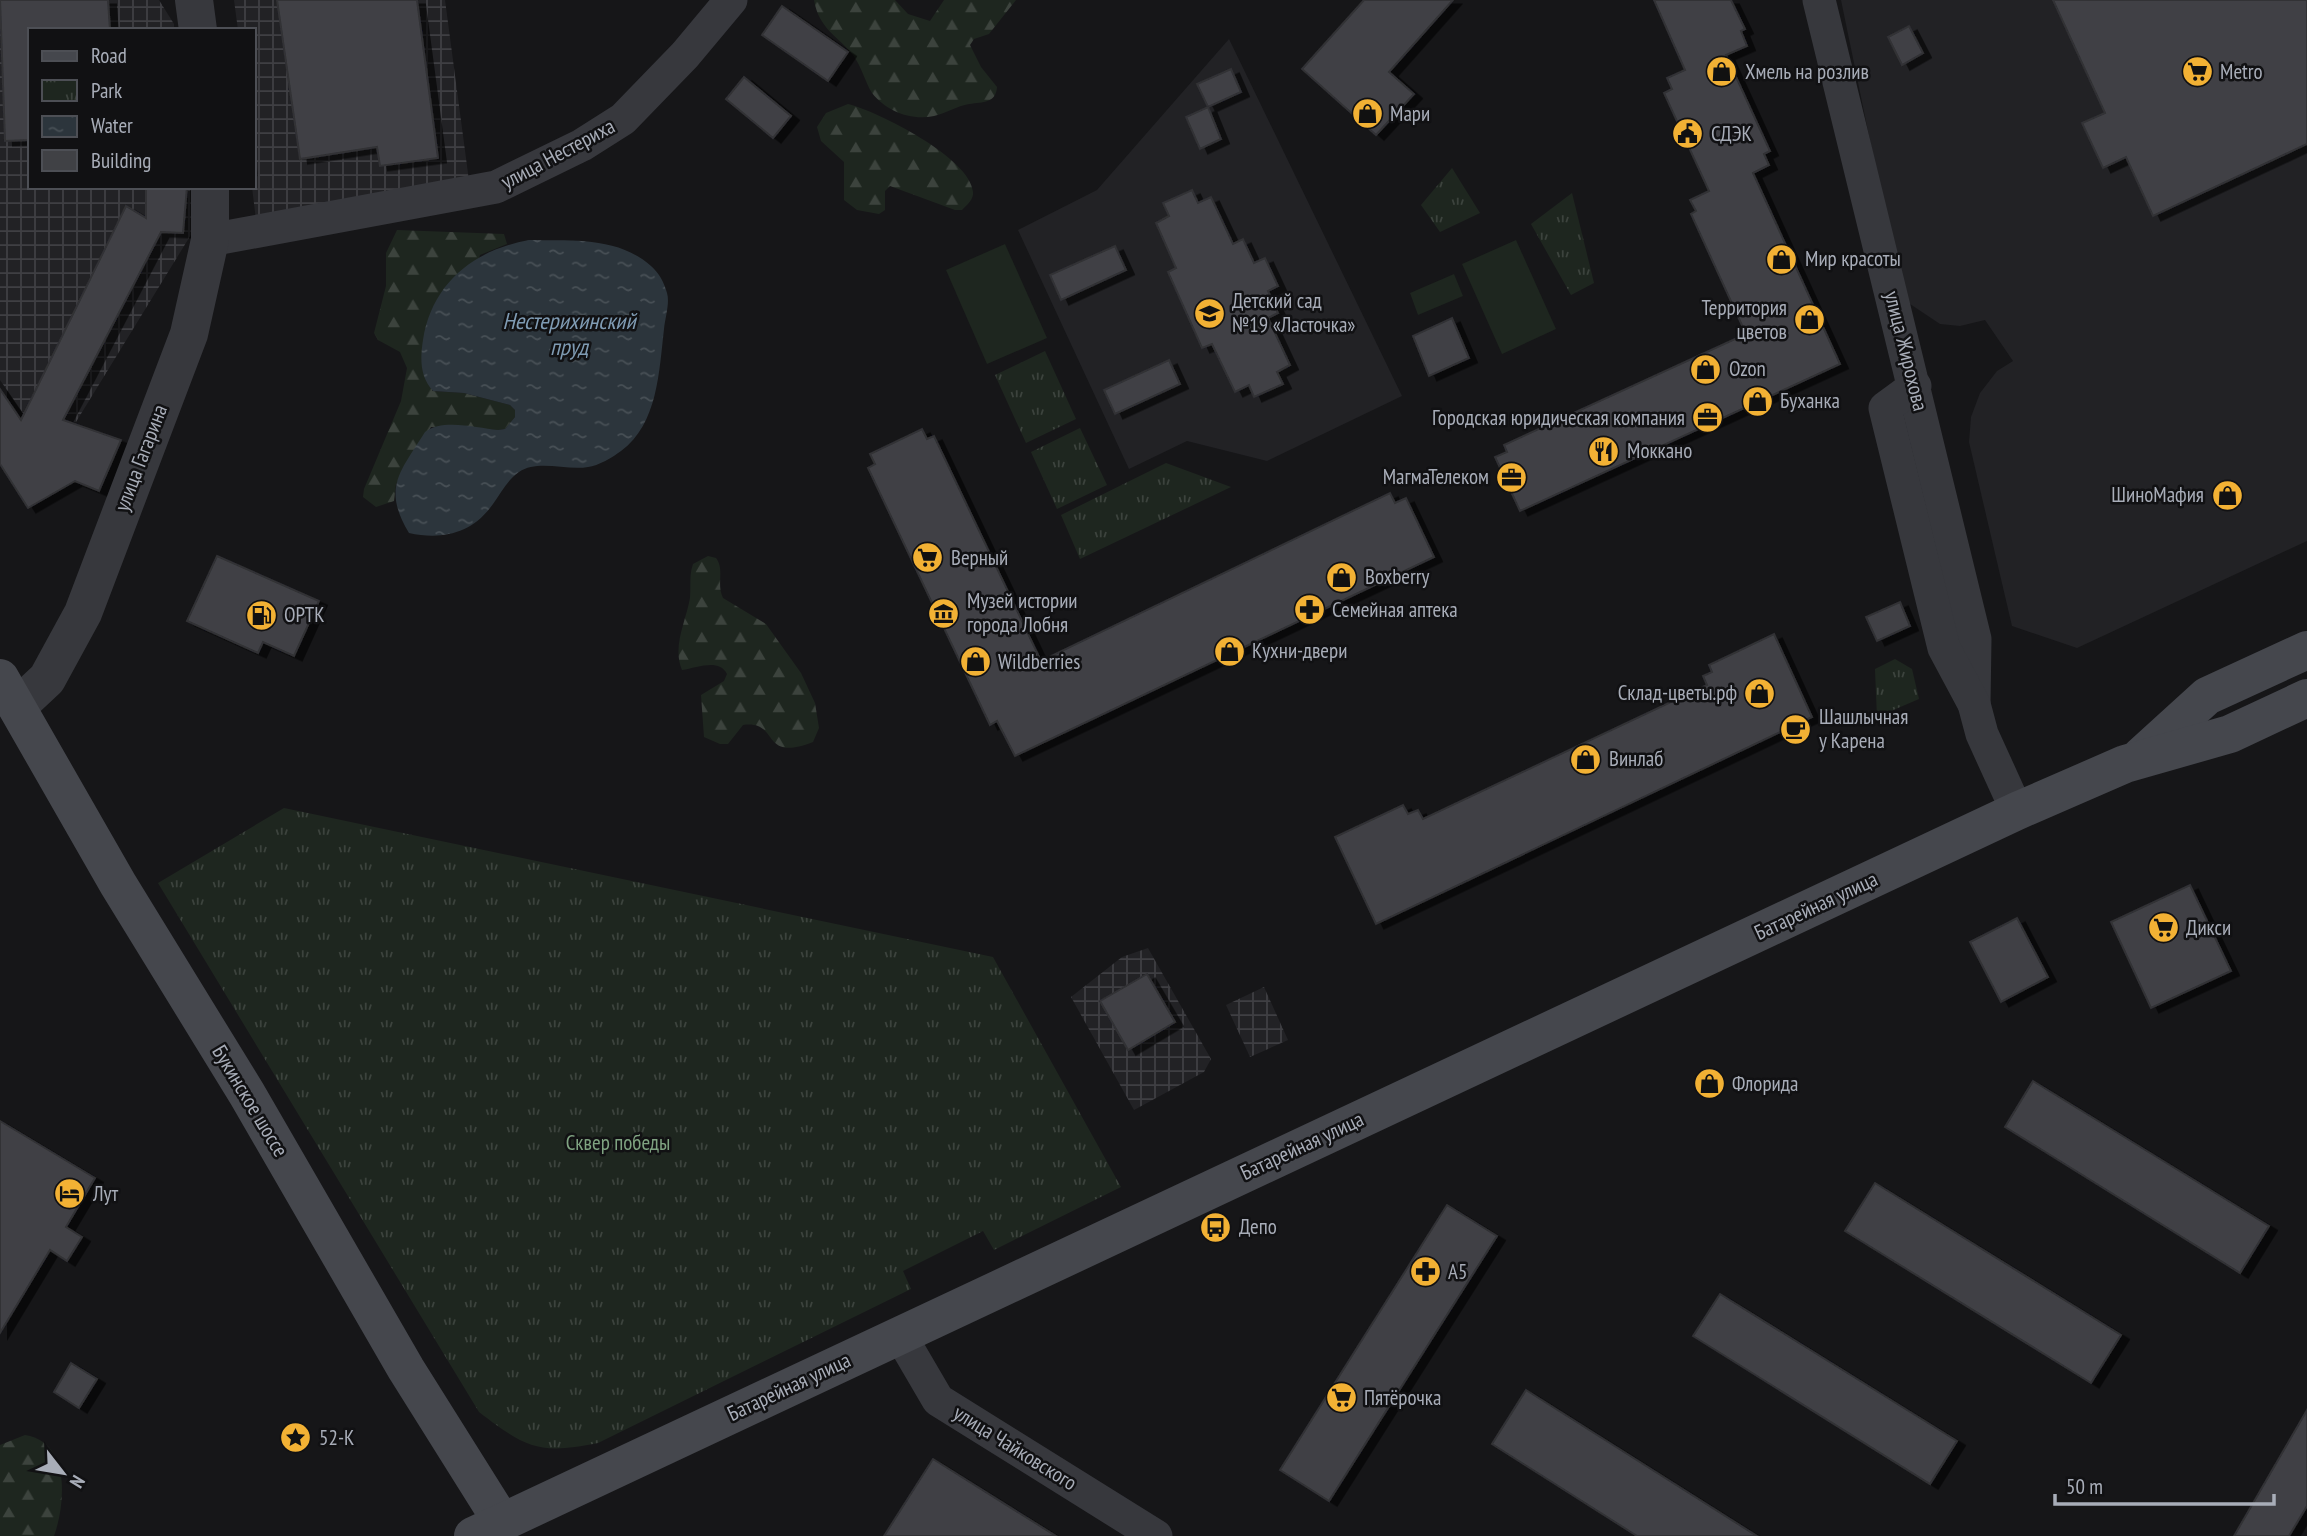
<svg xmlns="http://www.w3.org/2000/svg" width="2307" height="1536" viewBox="0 0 2307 1536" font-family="'PT Sans Narrow',sans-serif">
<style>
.built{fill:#222225}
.industrial{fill:url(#industrial-grid)}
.forest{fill:url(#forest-firs)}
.park{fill:url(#park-tufts)}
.garden{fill:#1e261f}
.water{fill:url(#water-ripples)}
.building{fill:#404145;stroke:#303034;stroke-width:2;filter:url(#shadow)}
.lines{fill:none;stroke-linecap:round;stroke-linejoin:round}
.minor{stroke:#37383d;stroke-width:33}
.tertiary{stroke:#37383d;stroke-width:38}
.secondary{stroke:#45474d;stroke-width:38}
.labels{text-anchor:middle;stroke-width:5;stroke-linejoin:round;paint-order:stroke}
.poi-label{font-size:21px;fill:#a8adb8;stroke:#111113;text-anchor:start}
.street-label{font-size:21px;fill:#a8adb8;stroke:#111113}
.park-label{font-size:21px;fill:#7fa381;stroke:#111113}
.water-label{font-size:23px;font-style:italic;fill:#7f9bb3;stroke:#111113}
</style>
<defs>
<pattern id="industrial-grid" width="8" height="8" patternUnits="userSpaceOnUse" patternTransform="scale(1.75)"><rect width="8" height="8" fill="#222225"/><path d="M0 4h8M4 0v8" fill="none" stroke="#3f3f43"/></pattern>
<pattern id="forest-firs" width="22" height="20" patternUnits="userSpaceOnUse" patternTransform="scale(1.75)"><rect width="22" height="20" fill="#1e261f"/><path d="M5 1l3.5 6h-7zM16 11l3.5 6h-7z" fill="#3c433d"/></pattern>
<pattern id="park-tufts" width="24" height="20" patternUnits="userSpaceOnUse" patternTransform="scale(1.75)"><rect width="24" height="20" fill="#1e261f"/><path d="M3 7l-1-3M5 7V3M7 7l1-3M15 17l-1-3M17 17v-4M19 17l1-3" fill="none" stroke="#3c433d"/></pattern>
<pattern id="water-ripples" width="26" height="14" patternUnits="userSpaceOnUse" patternTransform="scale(1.75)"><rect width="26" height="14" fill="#2c353c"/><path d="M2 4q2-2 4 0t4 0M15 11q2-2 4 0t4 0" fill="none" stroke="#485056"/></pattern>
<filter id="shadow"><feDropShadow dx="8" dy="4.5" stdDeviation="0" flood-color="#0009"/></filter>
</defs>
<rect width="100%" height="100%" fill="#161618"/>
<g class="built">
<path d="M1841,0H2307V541L2077,648L2012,626L1969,442L1971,417L1980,393L1997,371L2013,361L1985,320L1960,326L1940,324L1910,304L1900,286Z"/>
<path d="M1229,39L1402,396L1267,461L1187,441L1129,469L1018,230L1097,190Z"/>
</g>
<g class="industrial">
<path d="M0,0H159L174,24V30H30V187H193L192,233L76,422L27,419L0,380Z"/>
<path d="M234,0H445L469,181L256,220L252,187L254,177L258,176L254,144V30H238Z"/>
<path d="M1148,948L1211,1059L1204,1072L1134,1110L1071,997L1122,957Z"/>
<path d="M1264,987L1288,1040L1250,1057L1226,1005Z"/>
</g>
<g class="forest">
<path d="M814,0H895L908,14L930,21L944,0H1016L989,34L974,39L970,45L981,67L997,87C996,103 983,102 969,104C957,106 946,113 934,116C911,121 886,111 872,93C865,82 862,67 853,55C837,35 819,29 814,0Z"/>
<path d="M848,104C877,111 971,158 973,192C974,199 967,205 962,210H955L890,186L885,191V210L879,214L857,210L844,200V162L821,141L817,127L826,113Z"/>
<path d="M397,230L504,234L507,244L480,255L432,391L464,393L510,405L515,410V417L505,429L498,430L431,427L396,484L394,501L376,507L363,497L364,489L401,401L407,368L400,352L378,340L374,333L386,286V253Z"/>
<path d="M708,556L716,558C725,570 716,584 723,598L766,624L801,673L815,703L819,728L813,742C759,763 781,720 743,725L728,744H720L704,737L701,695L724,681L727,674C719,658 697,668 682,670C672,647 686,621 690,598C691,586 689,575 693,564Z"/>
<path d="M25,1435C70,1442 66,1502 54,1536H0V1445Z"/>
</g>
<g class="park">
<path d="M1452,168L1480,213L1440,232L1421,205Z"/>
<path d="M1572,193L1594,283L1571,295L1531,224Z"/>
<path d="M1045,351L1076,419L1026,443L995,375Z"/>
<path d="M1080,428L1107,485L1057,509L1031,452Z"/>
<path d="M1166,463L1231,487L1080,559L1061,515Z"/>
<path d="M1895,659L1912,669L1919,699L1877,717L1875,669Z"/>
<path d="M284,808L993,957L1121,1187L994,1250L983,1231L903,1271L911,1289L598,1443C539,1455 526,1448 479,1412L158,883Z"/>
</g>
<g class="garden">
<path d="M1516,240L1556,329L1502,354L1462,264Z"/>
<path d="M1005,244L1047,338L987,364L946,270Z"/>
<path d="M1454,274L1463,296L1418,315L1410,293Z"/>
</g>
<path class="water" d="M529,240C571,241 617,236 651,266C659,273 664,282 667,293C670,303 665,318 664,329C659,371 658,424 621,451C613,457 598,466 588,467C567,471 538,459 519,472C508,479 501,493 493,504C472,534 442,540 409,533C382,488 400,472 425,432C443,418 477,428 498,430L505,429L515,417V410L510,405L464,393L433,391C420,377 420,359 423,340C432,283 474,250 529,240Z"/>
<g class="building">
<path d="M0,0H108L110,30H30V140L5,141Z"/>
<path d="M277,0H417L438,158L380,166L377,147L300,159Z"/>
<path d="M1364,0H1453L1389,72L1414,94L1376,135L1302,69Z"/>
<path d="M1654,0H1731L1745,29L1741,31L1747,46L1726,55L1770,151L1764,154L1769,165L1753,173L1840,364L1520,511L1495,457L1507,452L1504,445L1746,334L1691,214L1696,211L1690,200L1709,191L1664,93L1672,89L1667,78L1685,70Z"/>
<path d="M2053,0H2307V144L2153,216L2126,157L2103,168L2082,123L2105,113Z"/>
<path d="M782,6L848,52L828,81L762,35Z"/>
<path d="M1909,26L1923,53L1902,65L1888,37Z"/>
<path d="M1231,69L1241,92L1208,107L1197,84Z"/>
<path d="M744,77L791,116L773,138L726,99Z"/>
<path d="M1208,107L1221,139L1200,149L1186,117Z"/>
<path d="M146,187H187L183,233L161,232L63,420L121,440L99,491L75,481L28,508L0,464V389L21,420L126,206L146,218Z"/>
<path d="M1192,190L1198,203L1211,197L1233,244L1243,239L1254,263L1265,258L1278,286L1268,291L1278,313L1268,318L1290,365L1277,372L1283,384L1254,397L1249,385L1235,392L1212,344L1202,348L1168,272L1176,268L1156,223L1169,216L1163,203Z"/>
<path d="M1115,246L1126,270L1061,300L1050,275Z"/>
<path d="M1452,318L1469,358L1429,376L1413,336Z"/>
<path d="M1169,360L1180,384L1115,414L1104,390Z"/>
<path d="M922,429L927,439L934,436L1041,661L1390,493L1395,503L1406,498L1434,557L1015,756L997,721L990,725L868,468L875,464L870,454Z"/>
<path d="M217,556L319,601L294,656L263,642L258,653L187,621Z"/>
<path d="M1900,602L1910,626L1877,641L1866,617Z"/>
<path d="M1774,634L1812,717L1376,924L1335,837L1403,805L1408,814L1418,810L1423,819L1707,685L1703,676L1712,672L1709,665Z"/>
<path d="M2190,885L2231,971L2151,1008L2111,922Z"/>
<path d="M2017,918L2048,977L2001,1002L1970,942Z"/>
<path d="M1147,974L1175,1022L1128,1050L1100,1001Z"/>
<path d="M2033,1081L2269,1226L2240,1273L2005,1127Z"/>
<path d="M0,1121L95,1178L66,1227L82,1237L67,1261L50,1250L0,1333Z"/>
<path d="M1875,1183L2121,1335L2091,1383L1845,1231Z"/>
<path d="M1447,1205L1497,1236L1329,1501L1280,1470Z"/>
<path d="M1720,1294L1957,1441L1930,1484L1693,1336Z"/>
<path d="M71,1363L97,1379L79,1408L54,1392Z"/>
<path d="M1526,1390L1757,1536H1637L1492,1444Z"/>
<path d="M2307,1410V1506L2289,1536H2234Z"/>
<path d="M933,1459L1056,1536H884Z"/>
</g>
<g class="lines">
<g class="minor">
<path d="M1819,0L1975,639L1974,704"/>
<path d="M210,240L496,187L582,145L623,119L685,55L731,0"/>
<path d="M1915,386L1885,408L1944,648L1974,704L1982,734L2017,811"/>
<path d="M900,1335L938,1400L1156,1536"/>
</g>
<g class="tertiary">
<path d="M194,0L198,30"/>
<path d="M17,707L47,679L83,613L189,334L210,240V187"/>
</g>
<g class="secondary">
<path d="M0,678L118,884L247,1094L406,1369L502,1522"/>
<path d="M2141,756L2207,696L2307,650"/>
<path d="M473,1536L2017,811L2125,764L2230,734L2307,698"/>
</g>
</g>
<defs>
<symbol id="shop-disc" viewBox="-11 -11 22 22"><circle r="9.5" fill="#f2b134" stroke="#111113"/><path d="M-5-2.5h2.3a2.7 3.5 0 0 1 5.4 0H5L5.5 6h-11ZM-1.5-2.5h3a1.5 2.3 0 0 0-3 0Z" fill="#111"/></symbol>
<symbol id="supermarket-disc" viewBox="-11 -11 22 22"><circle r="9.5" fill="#f2b134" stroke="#111113"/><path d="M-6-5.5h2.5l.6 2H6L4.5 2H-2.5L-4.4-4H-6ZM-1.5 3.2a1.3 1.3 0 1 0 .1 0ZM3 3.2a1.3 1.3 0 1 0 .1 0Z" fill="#111"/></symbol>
<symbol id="civic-disc" viewBox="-11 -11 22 22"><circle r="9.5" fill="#f2b134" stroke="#111113"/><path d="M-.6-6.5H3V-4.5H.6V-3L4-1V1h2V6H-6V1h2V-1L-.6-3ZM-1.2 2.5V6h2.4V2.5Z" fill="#111"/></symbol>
<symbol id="school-disc" viewBox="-11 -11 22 22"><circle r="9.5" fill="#f2b134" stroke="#111113"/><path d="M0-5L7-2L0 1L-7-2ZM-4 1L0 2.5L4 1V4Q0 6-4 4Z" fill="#111"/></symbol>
<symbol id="office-disc" viewBox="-11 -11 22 22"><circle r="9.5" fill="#f2b134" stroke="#111113"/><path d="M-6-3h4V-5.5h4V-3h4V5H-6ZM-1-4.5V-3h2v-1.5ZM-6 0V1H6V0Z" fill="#111"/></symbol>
<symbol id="restaurant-disc" viewBox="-11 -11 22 22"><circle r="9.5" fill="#f2b134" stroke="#111113"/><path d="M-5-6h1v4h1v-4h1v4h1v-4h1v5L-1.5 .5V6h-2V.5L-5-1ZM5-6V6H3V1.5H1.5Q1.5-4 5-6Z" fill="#111"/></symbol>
<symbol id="pharmacy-disc" viewBox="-11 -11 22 22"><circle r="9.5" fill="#f2b134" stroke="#111113"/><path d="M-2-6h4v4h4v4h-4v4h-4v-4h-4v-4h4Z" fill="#111"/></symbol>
<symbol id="museum-disc" viewBox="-11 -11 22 22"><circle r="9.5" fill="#f2b134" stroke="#111113"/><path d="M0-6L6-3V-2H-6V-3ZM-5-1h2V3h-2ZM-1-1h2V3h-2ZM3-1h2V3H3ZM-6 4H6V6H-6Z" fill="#111"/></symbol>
<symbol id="fuel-disc" viewBox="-11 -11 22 22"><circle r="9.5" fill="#f2b134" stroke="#111113"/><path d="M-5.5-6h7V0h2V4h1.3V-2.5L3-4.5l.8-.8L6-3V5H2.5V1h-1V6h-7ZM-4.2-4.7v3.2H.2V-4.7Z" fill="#111"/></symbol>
<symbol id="cafe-disc" viewBox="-11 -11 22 22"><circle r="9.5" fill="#f2b134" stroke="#111113"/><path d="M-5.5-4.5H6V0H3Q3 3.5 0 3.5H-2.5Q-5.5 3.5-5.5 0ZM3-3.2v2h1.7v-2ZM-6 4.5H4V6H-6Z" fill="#111"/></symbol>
<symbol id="hotel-disc" viewBox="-11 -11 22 22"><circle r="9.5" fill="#f2b134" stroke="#111113"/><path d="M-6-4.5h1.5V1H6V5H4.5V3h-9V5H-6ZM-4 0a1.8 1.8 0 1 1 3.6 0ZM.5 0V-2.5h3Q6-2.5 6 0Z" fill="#111"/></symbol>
<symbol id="bus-disc" viewBox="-11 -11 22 22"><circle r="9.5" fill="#f2b134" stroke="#111113"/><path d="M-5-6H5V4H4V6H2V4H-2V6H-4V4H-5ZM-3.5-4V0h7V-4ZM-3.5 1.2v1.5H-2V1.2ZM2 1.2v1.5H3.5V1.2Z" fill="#111"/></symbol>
<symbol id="sight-disc" viewBox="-11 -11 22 22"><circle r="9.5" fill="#f2b134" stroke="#111113"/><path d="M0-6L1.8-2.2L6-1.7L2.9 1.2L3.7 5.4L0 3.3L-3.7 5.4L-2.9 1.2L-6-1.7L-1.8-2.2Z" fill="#111"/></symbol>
</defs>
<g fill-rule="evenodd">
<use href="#shop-disc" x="1704" y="54" width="35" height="35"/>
<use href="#supermarket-disc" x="2180" y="54" width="35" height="35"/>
<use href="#shop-disc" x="1350" y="96" width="35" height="35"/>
<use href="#civic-disc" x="1670" y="116" width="35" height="35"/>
<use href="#shop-disc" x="1764" y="242" width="35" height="35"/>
<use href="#school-disc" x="1192" y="296" width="35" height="35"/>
<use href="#shop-disc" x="1792" y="302" width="35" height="35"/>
<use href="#shop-disc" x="1688" y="352" width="35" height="35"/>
<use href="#shop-disc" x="1740" y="384" width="35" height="35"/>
<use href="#office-disc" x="1690" y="400" width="35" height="35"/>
<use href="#restaurant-disc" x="1586" y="434" width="35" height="35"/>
<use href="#office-disc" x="1494" y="460" width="35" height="35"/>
<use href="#shop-disc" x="2210" y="478" width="35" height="35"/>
<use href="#supermarket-disc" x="910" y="540" width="35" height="35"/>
<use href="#shop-disc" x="1324" y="560" width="35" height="35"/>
<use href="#pharmacy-disc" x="1292" y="592" width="35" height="35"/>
<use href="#museum-disc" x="926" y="596" width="35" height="35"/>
<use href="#fuel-disc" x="244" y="598" width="35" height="35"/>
<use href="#shop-disc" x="1212" y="634" width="35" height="35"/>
<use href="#shop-disc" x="958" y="644" width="35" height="35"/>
<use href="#shop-disc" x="1742" y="676" width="35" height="35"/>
<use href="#cafe-disc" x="1778" y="712" width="35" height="35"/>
<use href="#shop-disc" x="1568" y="742" width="35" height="35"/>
<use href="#supermarket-disc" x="2146" y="910" width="35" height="35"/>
<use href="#shop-disc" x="1692" y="1066" width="35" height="35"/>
<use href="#hotel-disc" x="52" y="1176" width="35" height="35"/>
<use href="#bus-disc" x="1198" y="1210" width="35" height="35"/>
<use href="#pharmacy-disc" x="1408" y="1254" width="35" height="35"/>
<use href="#supermarket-disc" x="1324" y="1380" width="35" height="35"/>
<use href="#sight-disc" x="278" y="1420" width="35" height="35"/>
</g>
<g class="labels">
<g class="poi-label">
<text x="1745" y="79">Хмель на розлив</text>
<text x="2220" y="79">Metro</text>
<text x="1390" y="121">Мари</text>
<text x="1711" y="141">СДЭК</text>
<text x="1805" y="266">Мир красоты</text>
<text x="1232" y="308">Детский сад<tspan x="1232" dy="24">№19 «Ласточка»</tspan></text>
<text x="1787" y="315" text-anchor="end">Территория<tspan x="1787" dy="24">цветов</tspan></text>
<text x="1729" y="376">Ozon</text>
<text x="1780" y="408">Буханка</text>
<text x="1685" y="425" text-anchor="end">Городская юридическая компания</text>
<text x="1627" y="458">Моккано</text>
<text x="1489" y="484" text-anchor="end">МагмаТелеком</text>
<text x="2204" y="502" text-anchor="end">ШиноМафия</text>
<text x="951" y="565">Верный</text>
<text x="1365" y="584">Boxberry</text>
<text x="967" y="608">Музей истории<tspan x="967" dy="24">города Лобня</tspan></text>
<text x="1332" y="617">Семейная аптека</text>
<text x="284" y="622">ОРТК</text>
<text x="1252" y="658">Кухни-двери</text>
<text x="998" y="669">Wildberries</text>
<text x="1737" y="700" text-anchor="end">Склад-цветы.рф</text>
<text x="1819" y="724">Шашлычная<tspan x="1819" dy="24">у Карена</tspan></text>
<text x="1609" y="766">Винлаб</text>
<text x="2186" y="935">Дикси</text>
<text x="1732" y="1091">Флорида</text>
<text x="93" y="1201">Лут</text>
<text x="1239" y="1234">Депо</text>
<text x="1448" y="1279">А5</text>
<text x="1364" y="1405">Пятёрочка</text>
<text x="319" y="1445">52-К</text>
</g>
<g class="street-label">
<text transform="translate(558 154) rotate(-28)" y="7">улица Нестериха</text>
<text transform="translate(1906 351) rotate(76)" y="7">улица Жирохова</text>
<text transform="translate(141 458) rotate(-69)" y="7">улица Гагарина</text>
<text transform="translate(1816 906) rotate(-25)" y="7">Батарейная улица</text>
<text transform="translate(250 1101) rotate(59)" y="7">Букинское шоссе</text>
<text transform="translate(1302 1146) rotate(-25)" y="7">Батарейная улица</text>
<text transform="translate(789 1387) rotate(-25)" y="7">Батарейная улица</text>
<text transform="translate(1015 1448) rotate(32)" y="7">улица Чайковского</text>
</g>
<g class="park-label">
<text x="618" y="1150">Сквер победы</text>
</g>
<g class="water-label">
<text x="569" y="329">Нестерихинский<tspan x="569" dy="26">пруд</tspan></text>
</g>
</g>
<rect x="28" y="28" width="228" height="161" fill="#111113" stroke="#4d4f55" stroke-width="2"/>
<rect x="42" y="51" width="35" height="10" fill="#45474d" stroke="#4d4f55" stroke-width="2"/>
<text x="91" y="63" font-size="21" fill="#a8adb8">Road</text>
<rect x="42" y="80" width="35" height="21" fill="url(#park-tufts)" stroke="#4d4f55" stroke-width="2"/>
<text x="91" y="98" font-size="21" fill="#a8adb8">Park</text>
<rect x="42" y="116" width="35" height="21" fill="url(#water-ripples)" stroke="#4d4f55" stroke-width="2"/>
<text x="91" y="133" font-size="21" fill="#a8adb8">Water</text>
<rect x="42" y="150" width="35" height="21" fill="#404145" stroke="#4d4f55" stroke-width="2"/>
<text x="91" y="168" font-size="21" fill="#a8adb8">Building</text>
<g transform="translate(63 1473) rotate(121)" stroke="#111113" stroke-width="5" paint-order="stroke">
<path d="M0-5L12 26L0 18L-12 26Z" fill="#a8adb8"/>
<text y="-10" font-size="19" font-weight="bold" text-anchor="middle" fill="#a8adb8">N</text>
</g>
<path d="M2055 1494v10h219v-10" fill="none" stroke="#a8adb8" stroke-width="3.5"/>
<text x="2066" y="1494" font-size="21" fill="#a8adb8" stroke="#111113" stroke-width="5" paint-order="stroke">50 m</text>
</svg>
